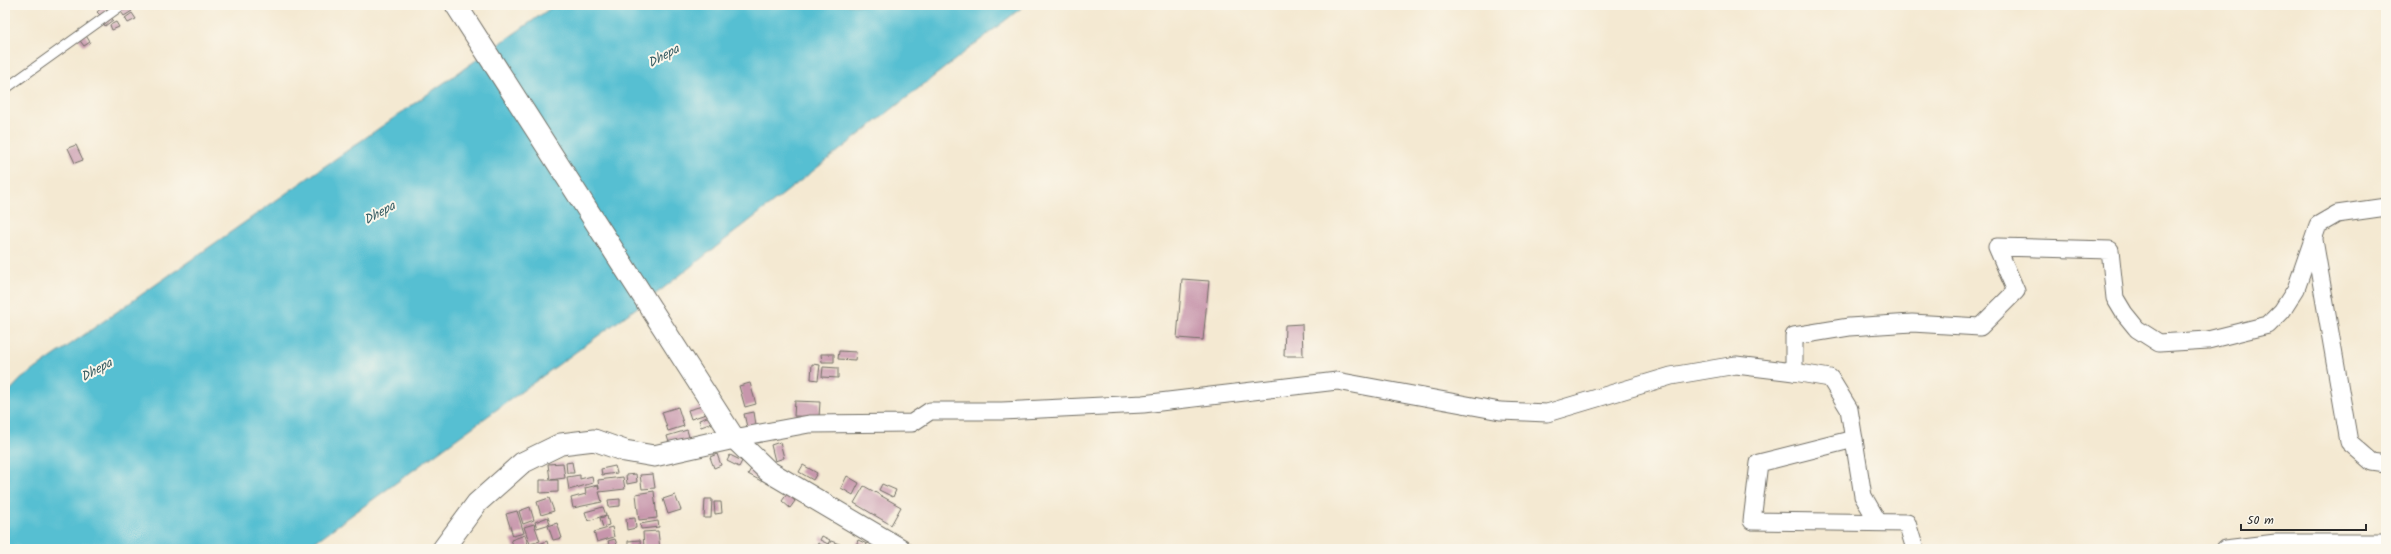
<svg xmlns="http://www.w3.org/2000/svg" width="2391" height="554" viewBox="0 0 2391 554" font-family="Kalam,sans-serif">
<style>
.water{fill:#56bfd2;stroke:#40757e}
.building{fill:#c796ac}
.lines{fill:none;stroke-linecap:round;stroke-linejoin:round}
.service-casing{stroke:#716e65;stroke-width:11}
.minor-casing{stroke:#716e65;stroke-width:19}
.tertiary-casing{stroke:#716e65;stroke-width:23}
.service{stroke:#fff;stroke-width:9}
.minor{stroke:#fff;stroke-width:17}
.tertiary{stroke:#fff;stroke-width:21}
.labels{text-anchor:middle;stroke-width:4;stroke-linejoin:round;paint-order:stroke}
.water-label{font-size:13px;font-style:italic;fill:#3a5f65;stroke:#fbf7ec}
</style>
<rect width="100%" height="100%" fill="#fbf7ec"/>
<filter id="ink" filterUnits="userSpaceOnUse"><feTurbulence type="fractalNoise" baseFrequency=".025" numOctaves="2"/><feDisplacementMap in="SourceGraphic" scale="8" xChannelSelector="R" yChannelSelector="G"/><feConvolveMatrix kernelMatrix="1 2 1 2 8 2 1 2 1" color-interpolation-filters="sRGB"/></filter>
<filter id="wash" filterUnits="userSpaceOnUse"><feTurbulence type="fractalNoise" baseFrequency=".012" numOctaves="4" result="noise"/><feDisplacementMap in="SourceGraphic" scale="16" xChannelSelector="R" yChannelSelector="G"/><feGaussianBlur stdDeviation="0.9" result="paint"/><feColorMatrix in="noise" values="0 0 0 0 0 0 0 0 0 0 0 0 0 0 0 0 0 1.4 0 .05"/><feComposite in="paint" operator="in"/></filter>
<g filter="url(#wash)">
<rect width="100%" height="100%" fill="#f4e9d2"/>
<path class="water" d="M555,5H1025L661,290L305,549H5V396L21,379Z"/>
<g id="blocks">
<g class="building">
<path d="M125,5H129L132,11L124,16L119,9Z"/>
<path d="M148,5H156V7L150,9Z"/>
<path d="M104,6L107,10L101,16L97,12Z"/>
<path d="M132,13L136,19L128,23L125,18Z"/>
<path d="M110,16L113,20L105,26L102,21Z"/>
<path d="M116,22L119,27L112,30L110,25Z"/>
<path d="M85,34L90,42L84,46L78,38Z"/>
<path d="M76,145L83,160L75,163L68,148Z"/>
<path d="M1182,279L1209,281L1203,340L1177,338Z"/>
<path d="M1302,324L1303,356H1284L1285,325Z"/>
<path d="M839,351L856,352L855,360L838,359Z"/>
<path d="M821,354H834V362H822Z"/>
<path d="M812,364L820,365L818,380L811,379Z"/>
<path d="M823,367L838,368V378L822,377Z"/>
<path d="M750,383L756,404L745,407L739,386Z"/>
<path d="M795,401L820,402L819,417L794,416Z"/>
<path d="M706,405L709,413L691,419L688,410Z"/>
<path d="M678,407L684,426L668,431L662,412Z"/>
<path d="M754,412L756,425L747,427L744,414Z"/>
<path d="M710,416L712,423L701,427L699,420Z"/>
<path d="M687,430L691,443L671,449L667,436Z"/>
<path d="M780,442L784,458L775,461L771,445Z"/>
<path d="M717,454L721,465L714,468L710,457Z"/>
<path d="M730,455L742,461L739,467L727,461Z"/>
<path d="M572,462L574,473H567L566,463Z"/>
<path d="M563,463L565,478L550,480L548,464Z"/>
<path d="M803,465L817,473L813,480L799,472Z"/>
<path d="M615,466L617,473L602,475L601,469Z"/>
<path d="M751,469L764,476L761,481L748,474Z"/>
<path d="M636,474L637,482L627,484L626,475Z"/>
<path d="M653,474L655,488L642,489L640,475Z"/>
<path d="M580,475V479L592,476L593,483L569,490L567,477Z"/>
<path d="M847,476L859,483L853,495L841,488Z"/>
<path d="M623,477L625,489L599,492L602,502L573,508L571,498L586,494L585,488L598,485L599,489L598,480Z"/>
<path d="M540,480H558V492L540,493Z"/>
<path d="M882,484L896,490L893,497L879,490Z"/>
<path d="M864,486L901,507L891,525L854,503Z"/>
<path d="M654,491L657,518L639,520L636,494Z"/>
<path d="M787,494L795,501L790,508L782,501Z"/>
<path d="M675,495L681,510L668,514L663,499Z"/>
<path d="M549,498L554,511L541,515L537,502Z"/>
<path d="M620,499V506L609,507L608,500Z"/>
<path d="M705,499H712L711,518H704Z"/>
<path d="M714,502H721L722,513L715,514Z"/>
<path d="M530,507L534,520L523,524L519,511Z"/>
<path d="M603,507L606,515L588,521L585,512Z"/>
<path d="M517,511L524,533L513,536L506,514Z"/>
<path d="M607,516L609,525L603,527L600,518Z"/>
<path d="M548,517L550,524L537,528L535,522Z"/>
<path d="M635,518L636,528L627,530L626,519Z"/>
<path d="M658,521L659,527L641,529L640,524Z"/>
<path d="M557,523L562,538L553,540L548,526Z"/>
<path d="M534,524L540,541L530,544L524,527Z"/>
<path d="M612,527L614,537L597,542L594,532Z"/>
<path d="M658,531L660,549H644L643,532Z"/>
<path d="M525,535L529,547L515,549L511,540Z"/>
<path d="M822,536L830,540L828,544L820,540Z"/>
<path d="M615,539L617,545L610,548L608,541Z"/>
<path d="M640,540L641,549H628V541Z"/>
<path d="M858,540L867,544L865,549L856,546Z"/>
<path d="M547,541L549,549H538L537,545Z"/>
<path d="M831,541L842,545L840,549L828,546Z"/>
<path d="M818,543L826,547L825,549H815Z"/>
<path d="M608,545L609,549H601L600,547Z"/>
</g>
</g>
</g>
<g filter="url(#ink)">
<use href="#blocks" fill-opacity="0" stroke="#716e65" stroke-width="1"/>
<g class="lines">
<defs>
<path id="service" d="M5,89L122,5"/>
<g id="minor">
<path d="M2314,240L2349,442L2372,462L2386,464"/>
<path d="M734,438L809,424L912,423L930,411H1002L1143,404L1337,381L1500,411L1547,413L1671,376L1736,365L1794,372"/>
<path d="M1854,439L1759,463L1752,521L1907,523L1915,549"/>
<path d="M1878,522L1863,496L1849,409L1830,378L1794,372V336L1849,327L1912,323L1980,327L2016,291L1997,247L2110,250L2115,298L2124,313L2137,329L2159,343L2208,340L2268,325L2282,311L2296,289L2318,225L2337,214L2386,207"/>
<path d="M2225,549L2276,543H2386"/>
</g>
<g id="tertiary">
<path d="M456,5L734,438L768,471L900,549"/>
<path d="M443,549L477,503L522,463L561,444L594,440L625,451L654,456L734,438"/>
</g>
</defs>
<use href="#service" class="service-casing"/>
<use href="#minor" class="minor-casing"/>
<use href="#tertiary" class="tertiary-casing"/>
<use href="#service" class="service"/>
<use href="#minor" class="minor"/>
<use href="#tertiary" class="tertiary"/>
</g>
</g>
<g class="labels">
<g class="water-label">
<text transform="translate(663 55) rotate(-29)" y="5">Dhepa</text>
<text transform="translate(379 212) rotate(-29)" y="5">Dhepa</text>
<text transform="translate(96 369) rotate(-29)" y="5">Dhepa</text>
</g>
</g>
<rect width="2391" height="554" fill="none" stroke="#fbf7ec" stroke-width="20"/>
<path d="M2241 524v6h125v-6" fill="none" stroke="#2b2b2b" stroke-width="2"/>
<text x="2247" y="524" font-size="12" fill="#2b2b2b" stroke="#fbf7ec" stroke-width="3" paint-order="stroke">50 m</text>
</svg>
